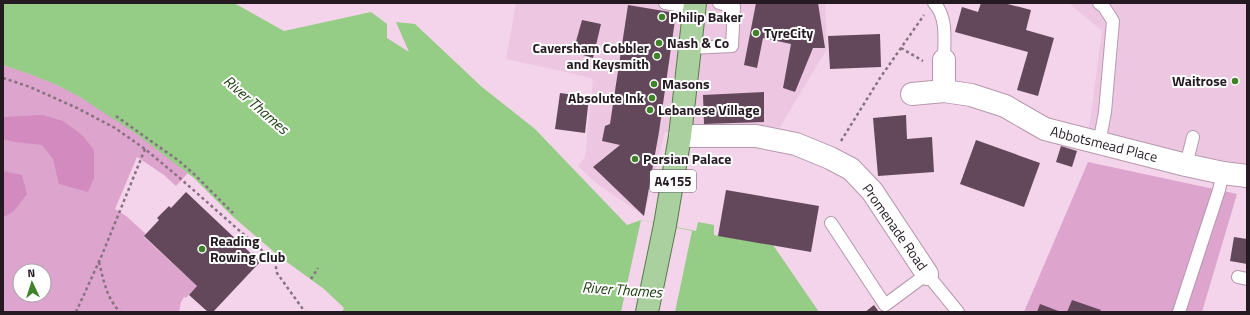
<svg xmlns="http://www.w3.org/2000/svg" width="1250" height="315" viewBox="0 0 1250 315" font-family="'Titillium Web',sans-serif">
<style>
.built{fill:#edc7e2}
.green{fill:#dda4cd;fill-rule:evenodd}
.forest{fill:#d28abf}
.water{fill:#95cc86}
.pier{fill:#f4d4ea}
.building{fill:#63485b}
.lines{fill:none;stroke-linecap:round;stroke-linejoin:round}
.service-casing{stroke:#b698ad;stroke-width:14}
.minor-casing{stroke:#b698ad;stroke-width:24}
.primary-casing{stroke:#567c48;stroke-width:24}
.path{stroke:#877281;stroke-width:2.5;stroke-dasharray:3 3;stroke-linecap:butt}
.service{stroke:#fff;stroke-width:12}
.minor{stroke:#fff;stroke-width:22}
.primary{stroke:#a9d09e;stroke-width:22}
.poi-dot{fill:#3e8327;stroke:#fff;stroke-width:1.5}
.labels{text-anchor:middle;stroke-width:4;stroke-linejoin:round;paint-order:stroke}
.shield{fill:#fff;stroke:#665f64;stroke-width:1}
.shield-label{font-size:13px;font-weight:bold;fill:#251a22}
.poi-label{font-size:14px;font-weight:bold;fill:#251a22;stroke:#fff;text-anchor:start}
.street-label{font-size:14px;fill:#251a22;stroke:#fff}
.water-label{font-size:15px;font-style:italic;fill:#1c4011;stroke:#fff}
</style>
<rect width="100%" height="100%" fill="#f4d4ea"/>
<g class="built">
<path d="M516,3H825L827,49L780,127L713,132H665L644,216L596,183L578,166L585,157L593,79L579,75L506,59Z"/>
<path d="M1069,3H1247V164L1214,159L1180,152L1089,128L1102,31Z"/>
</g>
<g class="green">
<path d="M3,65C21,71 40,77 57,85C103,107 149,142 188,173L176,186L164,175L137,157L115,209L126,216L146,234L144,237L197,286L186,298L184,297L181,302L179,312H3ZM20,271H44V295H20Z"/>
<path d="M1088,162L1237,194L1202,312H1024Z"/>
</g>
<g class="forest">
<path d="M43,115L63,121L82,135L94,150V178L88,192L59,184L53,159L42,145L15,142L3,139V117Z"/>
<path d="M3,171L22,175L27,194L13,212L3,217Z"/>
</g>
<path class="water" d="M3,3H234L284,31L371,12L387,24V38L409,52L396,22L415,24L482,87L535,129L627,225L641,220L696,231L698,222L714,225V235L773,245L819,312H341L344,309L343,307L324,289L280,257L231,215L194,178L135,133L80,97L57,85L32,75L3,65Z"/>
<path class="pier" d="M641,220L692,231L675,312H621Z"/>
<g class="building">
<path d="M756,3H818L825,48H813L795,92L783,88L791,44L763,38L757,68L744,65Z"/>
<path d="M981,3H1004L1031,10L1026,30L1054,38L1038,96L1017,90L1028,52L955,32L962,7L978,12Z"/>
<path d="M628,5L676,13L659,132L644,216L593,167L620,145L602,141L605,126L610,124Z"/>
<path d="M582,20L601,24L593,58L573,52Z"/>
<path d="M880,34L881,67L830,69L828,36Z"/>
<path d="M764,92V122L704,124L703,95Z"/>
<path d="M560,93L589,97L585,133L555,129Z"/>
<path d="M906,115L907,139L932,137L934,172L878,176L873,118Z"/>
<path d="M976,140L1040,163L1024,207L960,184Z"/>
<path d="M1061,146L1077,151L1072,167L1056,162Z"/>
<path d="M726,190L819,206L811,252L718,236Z"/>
<path d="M186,192L260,262L213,312H208L189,295L197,286L144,236L159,220L157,218L169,206L171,208Z"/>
<path d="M1234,237L1247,239V264L1230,261Z"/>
<path d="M1072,300L1101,310L1100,312H1067Z"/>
<path d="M1040,304L1061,312H1037Z"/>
<path d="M874,305L879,312H865Z"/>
</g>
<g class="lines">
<defs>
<g id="service">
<path d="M665,3L694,8"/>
<path d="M934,3C948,17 944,42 944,60"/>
<path d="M1099,3L1104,7L1113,21L1105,112L1099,144"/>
<path d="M690,48L732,46L734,7L719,3"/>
<path d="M1186,165L1193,137"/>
<path d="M831,223L885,305L927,274L958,312"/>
<path d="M1238,277L1247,279"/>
<path d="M1179,312L1219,190L1223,173"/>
</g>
<g id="minor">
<path d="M944,91V60"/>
<path d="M912,94L944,91L971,95L1005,106L1045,129L1186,165L1223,173L1247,176"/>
<path d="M680,136H756L796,144L830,158L851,169L872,191L927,274"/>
</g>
<path id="primary" d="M647,312L665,225L680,136L695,3"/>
</defs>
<use href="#service" class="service-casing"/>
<use href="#minor" class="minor-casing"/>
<use href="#primary" class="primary-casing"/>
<g class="path">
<path d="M901,48L923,61"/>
<path d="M3,78L30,87L77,108L115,128L145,149L182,180L275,262L277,273L305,312"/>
<path d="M116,116L179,161L195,175L233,213"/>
<path d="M841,141L880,78L924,15"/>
<path d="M99,262C104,281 106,297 120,312"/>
<path d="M311,279L318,268"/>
<path d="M76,312L102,255L145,149"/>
</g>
<use href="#service" class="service"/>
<use href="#minor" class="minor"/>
<use href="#primary" class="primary"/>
</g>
<g class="poi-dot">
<circle cx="662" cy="17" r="4"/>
<circle cx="756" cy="33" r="4"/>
<circle cx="659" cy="43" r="4"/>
<circle cx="657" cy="56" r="4"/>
<circle cx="1235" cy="81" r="4"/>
<circle cx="654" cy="84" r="4"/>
<circle cx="652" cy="98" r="4"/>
<circle cx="650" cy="110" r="4"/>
<circle cx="635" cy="159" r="4"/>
<circle cx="202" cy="249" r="4"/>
</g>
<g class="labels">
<rect class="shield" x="650" y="170" width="46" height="22" rx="3"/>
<g class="shield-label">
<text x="673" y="186">A4155</text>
</g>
<g class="poi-label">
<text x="670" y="22">Philip Baker</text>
<text x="764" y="38">TyreCity</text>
<text x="667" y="48">Nash &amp; Co</text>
<text x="649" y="53" text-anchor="end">Caversham Cobbler<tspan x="649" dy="16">and Keysmith</tspan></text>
<text x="1227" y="86" text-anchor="end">Waitrose</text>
<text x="662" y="89">Masons</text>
<text x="644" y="103" text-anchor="end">Absolute Ink</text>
<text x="658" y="115">Lebanese Village</text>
<text x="643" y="164">Persian Palace</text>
<text x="210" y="246">Reading<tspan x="210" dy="16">Rowing Club</tspan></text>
</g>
<g class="street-label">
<text transform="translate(1104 144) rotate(14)" y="5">Abbotsmead Place</text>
<text transform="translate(895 227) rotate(55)" y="5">Promenade Road</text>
</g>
<g class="water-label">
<text transform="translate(256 105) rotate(41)" y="5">River Thames</text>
<text transform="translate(622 290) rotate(4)" y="5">River Thames</text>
</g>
</g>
<rect width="1250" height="315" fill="none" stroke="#251a22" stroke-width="8"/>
<g transform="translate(32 283) rotate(356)"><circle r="19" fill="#ffffff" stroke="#a8a3a7"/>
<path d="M0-3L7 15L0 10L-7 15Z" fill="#3e8327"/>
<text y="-6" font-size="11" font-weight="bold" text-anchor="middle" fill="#251a22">N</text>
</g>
</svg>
